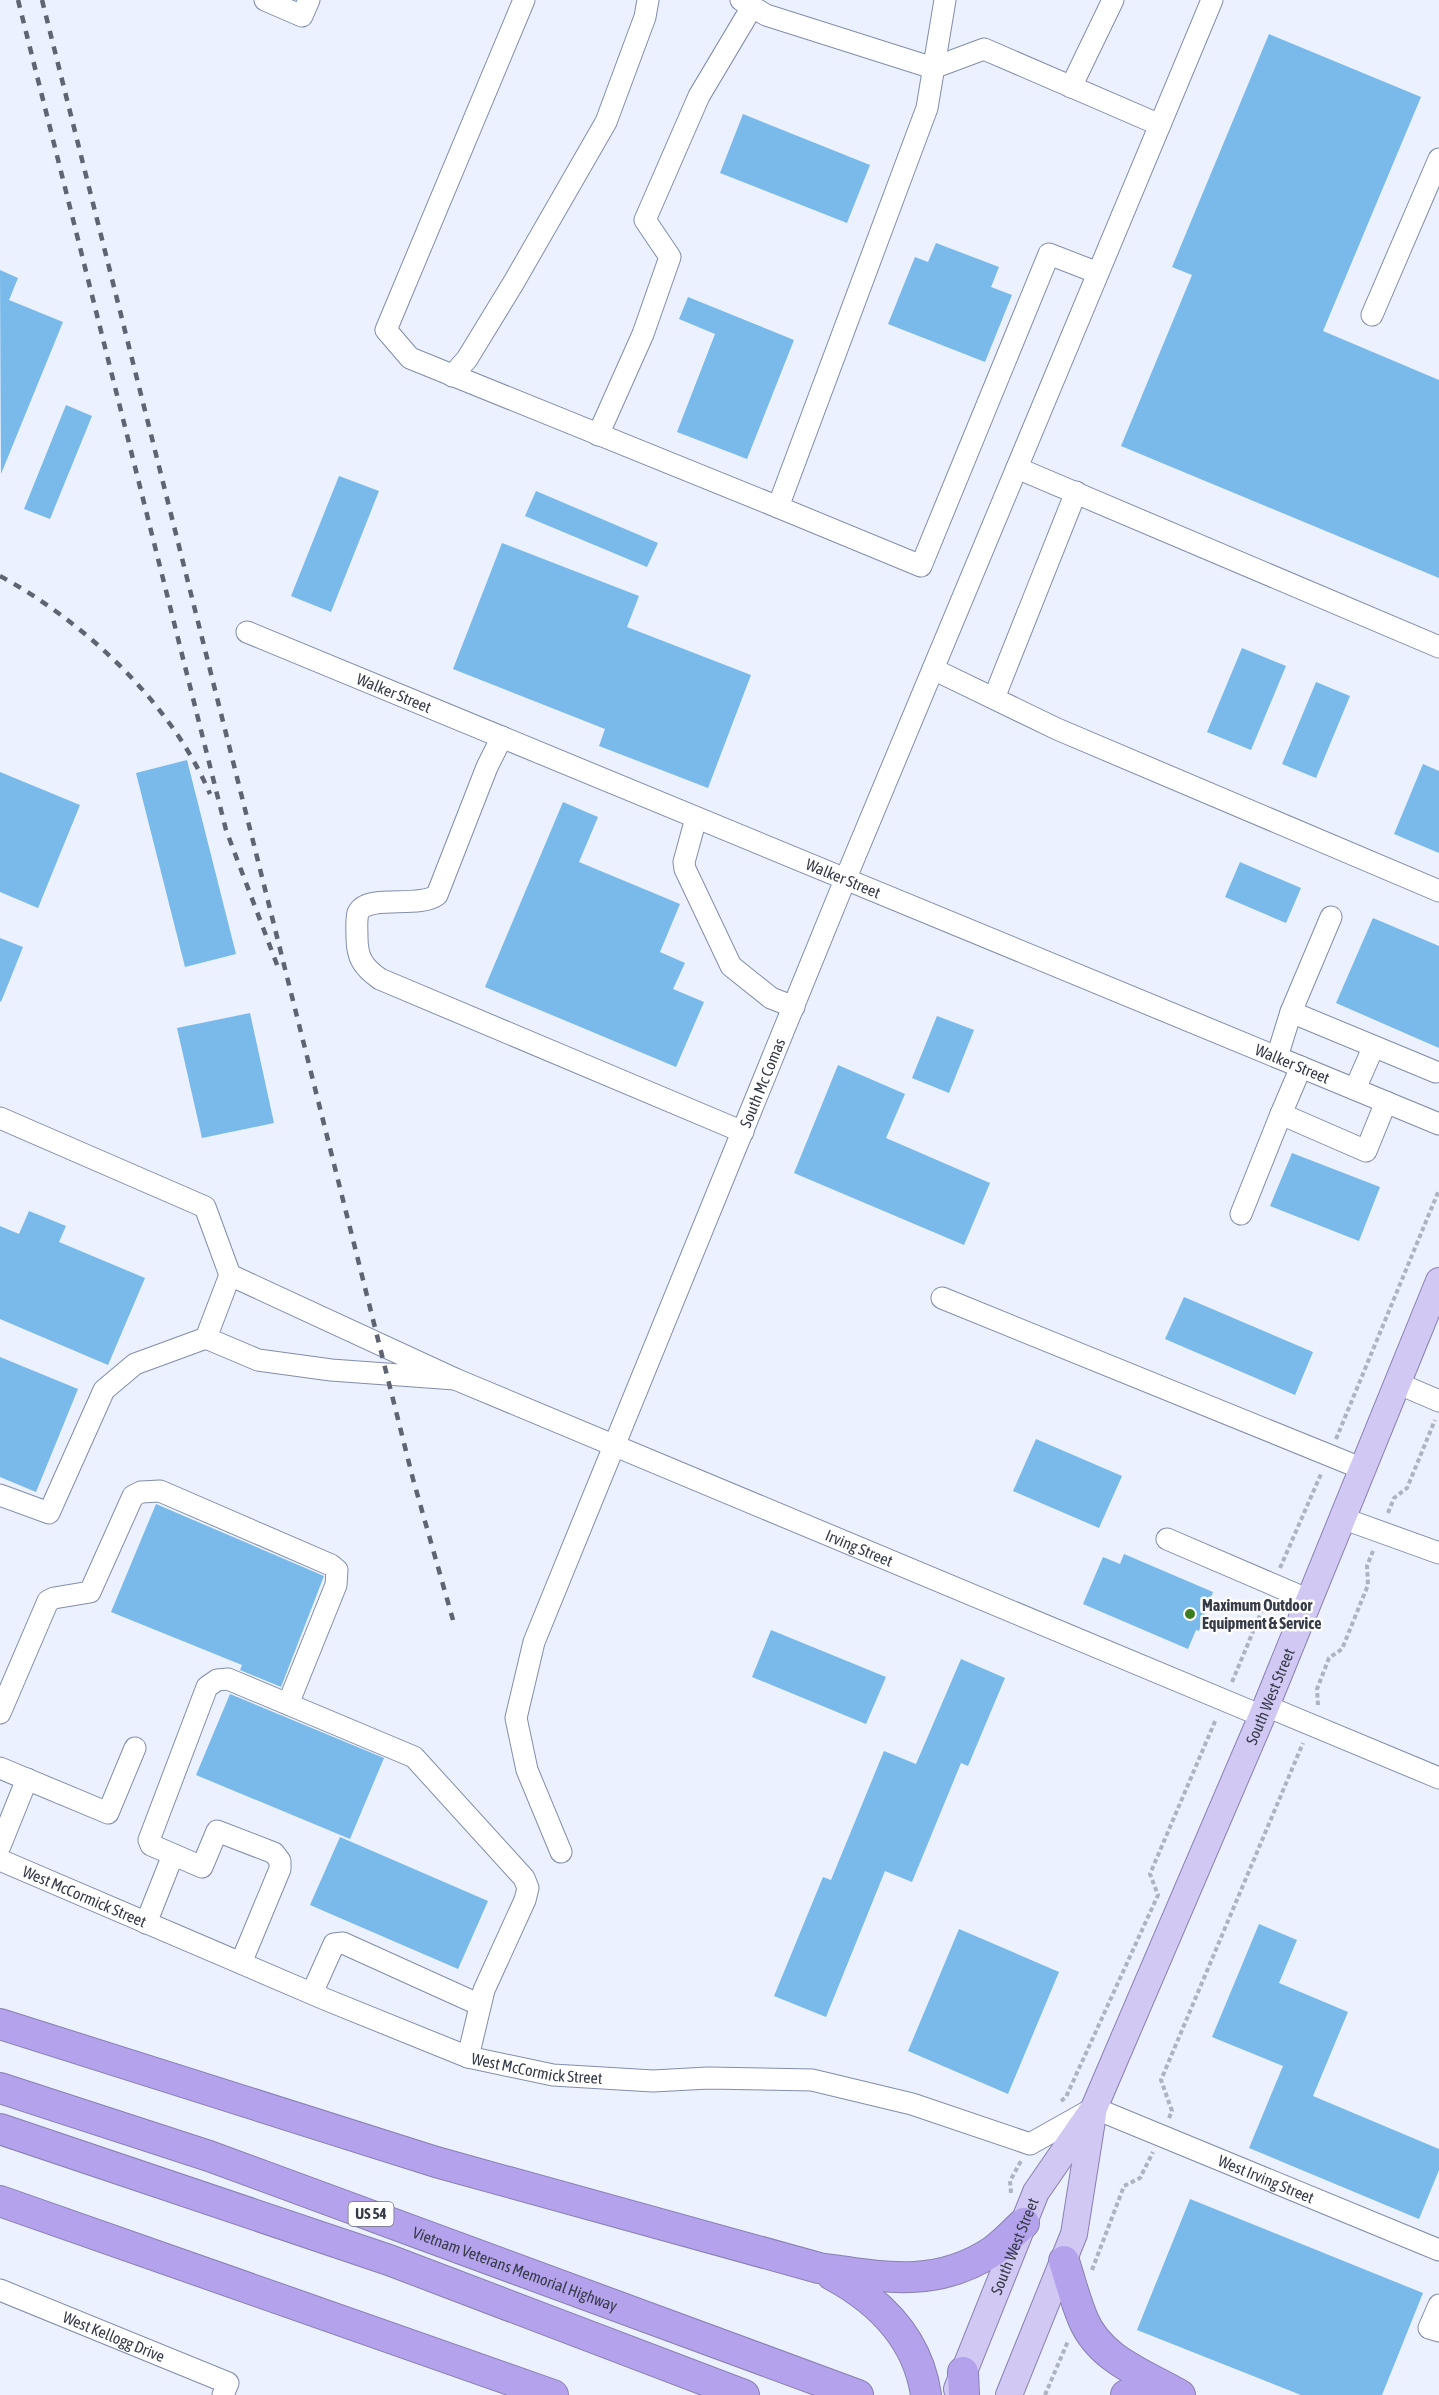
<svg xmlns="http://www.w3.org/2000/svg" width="1439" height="2395" viewBox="0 0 1439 2395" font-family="'Asap Condensed',sans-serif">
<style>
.building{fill:#79baea}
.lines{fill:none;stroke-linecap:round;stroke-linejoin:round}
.minor-casing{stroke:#818dab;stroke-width:23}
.major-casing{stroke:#887fb3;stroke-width:28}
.highway-casing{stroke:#887fb3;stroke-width:32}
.path{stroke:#adb3c0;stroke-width:4;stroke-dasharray:4.5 3;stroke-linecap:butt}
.minor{stroke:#fff;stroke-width:21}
.major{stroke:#d2c8f4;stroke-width:26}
.highway{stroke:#b4a3ec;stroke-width:30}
.rail{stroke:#5f6471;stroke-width:4.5;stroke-dasharray:8 8;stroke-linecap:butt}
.poi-dot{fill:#3b7d1f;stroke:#fefefe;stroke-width:2}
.labels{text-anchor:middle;stroke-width:5;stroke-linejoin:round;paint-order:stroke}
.shield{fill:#fefefe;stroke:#72767f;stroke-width:1.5}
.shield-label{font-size:15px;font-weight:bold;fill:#363b48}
.street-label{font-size:16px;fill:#363b48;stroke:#fefefe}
.poi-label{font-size:16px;font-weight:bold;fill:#363b48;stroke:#fefefe;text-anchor:start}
</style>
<rect width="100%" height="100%" fill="#ebf1fe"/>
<g class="building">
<path d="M1269,34L1421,97L1323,331L1439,380V578L1121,446L1192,275L1172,267Z"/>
<path d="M743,114L870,165L847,223L720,173Z"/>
<path d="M936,243L999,267L991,287L1012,295L985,362L888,324L915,257L928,262Z"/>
<path d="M0,270L18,278L9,300L63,322L1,474Z"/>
<path d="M688,297L794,340L747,459L677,432L715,334L679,319Z"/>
<path d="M66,405L92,416L50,519L24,509Z"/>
<path d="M339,476L379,491L331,612L291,596Z"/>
<path d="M536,491L658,543L647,567L525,516Z"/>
<path d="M502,543L639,596L627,627L751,675L708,788L599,746L605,729L453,669Z"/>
<path d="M1242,648L1286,666L1251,750L1207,732Z"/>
<path d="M1316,682L1350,696L1316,778L1282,764Z"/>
<path d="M187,760L236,954L185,967L136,773Z"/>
<path d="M1423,764L1439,771V853L1394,834Z"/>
<path d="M0,772L80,805L38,908L0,892Z"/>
<path d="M563,802L598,817L579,862L680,904L660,952L685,963L673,989L704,1002L676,1067L485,987Z"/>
<path d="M1240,862L1301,888L1286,923L1225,897Z"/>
<path d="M1373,918L1439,946V1048L1336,1003Z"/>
<path d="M0,938L23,947L1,1002L0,1001Z"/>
<path d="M250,1013L274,1123L202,1138L177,1028Z"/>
<path d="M937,1016L974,1030L949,1093L912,1078Z"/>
<path d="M838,1065L905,1094L886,1138L990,1183L964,1245L794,1173Z"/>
<path d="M1292,1153L1380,1187L1359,1241L1270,1206Z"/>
<path d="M29,1211L66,1226L59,1242L145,1278L108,1365L0,1319V1226L19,1234Z"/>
<path d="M1184,1297L1313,1352L1295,1395L1165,1339Z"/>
<path d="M0,1357L78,1389L36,1492L0,1477Z"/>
<path d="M1036,1439L1122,1476L1099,1528L1013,1491Z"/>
<path d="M156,1504L324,1576L281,1687L240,1670L242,1665L111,1612Z"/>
<path d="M1124,1554L1213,1592L1199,1631L1196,1630L1188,1649L1083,1604L1103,1557L1120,1564Z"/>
<path d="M771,1630L886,1677L866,1724L752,1677Z"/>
<path d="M961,1659L1005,1678L968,1766L961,1763L912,1882L885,1871L826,2017L774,1996L823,1877L831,1880L884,1751L916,1764Z"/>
<path d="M230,1694L384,1758L350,1839L196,1775Z"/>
<path d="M340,1837L488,1901L458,1969L310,1905Z"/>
<path d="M1259,1924L1297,1940L1279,1983L1348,2012L1313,2096L1439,2149V2170L1419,2219L1249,2148L1283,2066L1212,2037Z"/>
<path d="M959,1929L1059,1972L1008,2094L908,2051Z"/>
<path d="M1190,2199L1423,2293L1382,2395H1301L1137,2330Z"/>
</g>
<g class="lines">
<defs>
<g id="minor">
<path d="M265,0L302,16L309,0"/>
<path d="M524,0L386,330L410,358L778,507"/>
<path d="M741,0L766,15L933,68L984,49L1160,125"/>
<path d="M945,0L927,108L778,507L921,566L1049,254L1098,273"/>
<path d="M1071,87L1113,0"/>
<path d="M1372,315L1439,159"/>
<path d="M452,376L467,359L514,282L606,122L645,17L648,0"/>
<path d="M598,435L643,334L670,257L645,220L699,96L752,7"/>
<path d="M1017,468L1439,647"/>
<path id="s1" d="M247,632L1439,1124"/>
<path d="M933,669L1057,729L1439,891"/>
<path d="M994,698L1076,492"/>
<path d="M502,737L487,767L437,895C419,909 367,893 358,913C356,920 357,929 357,937C357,958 363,967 380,979L743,1132"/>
<path d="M696,818L684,862L685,869L731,966L771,998L794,1007"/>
<path d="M1331,917L1291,1012L1436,1072"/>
<path d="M1277,1057L1291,1012"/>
<path d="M1301,1067L1281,1114L1366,1151L1386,1102"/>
<path d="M1355,1089L1373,1048"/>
<path d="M0,1118L205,1207L230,1275L206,1338L258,1360L331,1370L455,1379L230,1275"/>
<path d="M1241,1214L1281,1114"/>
<path d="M942,1298L1363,1469"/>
<path id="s2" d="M455,1379L1262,1716"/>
<path d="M1397,1383L1439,1401"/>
<path d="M0,1495L49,1513L104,1390L135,1364L206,1338"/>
<path d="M1342,1518L1439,1553"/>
<path d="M1167,1539L1309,1600"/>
<path d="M1266,1706L1439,1778"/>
<path d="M0,1713L48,1601L54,1598L90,1592L133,1496L141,1492L160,1491L331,1565L337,1570L336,1585L288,1704"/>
<path d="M0,1768L108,1813L135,1748"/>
<path d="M0,1846L27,1779"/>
<path id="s3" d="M561,1852L527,1770L516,1718L534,1642L845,880L1212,0"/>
<path id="s4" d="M0,1860L327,2000L468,2057L553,2075L653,2081L708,2078L812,2080L912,2104L1030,2144L1094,2108L1439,2250"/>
<path d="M146,1923L173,1855"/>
<path d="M241,1963L280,1869V1861L274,1853L217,1831L202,1867L151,1845L149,1840L207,1687L217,1680L228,1679L414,1757L524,1878L528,1888L525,1900L484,1990L468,2057"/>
<path d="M312,1993L334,1944L343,1943L480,2005"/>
<path id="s5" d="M0,2290L228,2383L223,2395"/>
<path d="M1439,2305L1429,2328L1439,2331"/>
</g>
<g id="major">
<path id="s6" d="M957,2389L1036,2192L1094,2108L1262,1716L1439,1281"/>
<path d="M1009,2395L1074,2234L1093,2114"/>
</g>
<g id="highway">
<path d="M0,2024L436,2162L819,2268C882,2277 936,2289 993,2251C1004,2243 1014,2232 1024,2223"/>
<path id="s7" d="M0,2088L209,2156L858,2395"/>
<path d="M0,2129L389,2260L744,2395"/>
<path d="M0,2201L553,2395"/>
<path d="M1064,2261C1070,2280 1075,2300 1083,2319C1100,2360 1144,2374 1180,2395"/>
<path d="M832,2275C880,2301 918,2339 926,2395"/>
<path d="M963,2372L964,2395"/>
<path d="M1126,2395H1134"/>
</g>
</defs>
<use href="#minor" class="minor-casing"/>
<use href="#major" class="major-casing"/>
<use href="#highway" class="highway-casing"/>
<g class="path">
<path d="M1336,1439L1439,1190"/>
<path d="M1388,1513L1394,1498L1407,1488L1435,1420"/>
<path d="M1280,1568L1321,1474"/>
<path d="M1232,1682L1265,1603"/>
<path d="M1318,1705L1317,1689L1329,1658L1342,1649L1368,1585L1367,1566L1373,1551"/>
<path d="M1061,2101L1066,2097L1158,1895L1150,1874L1216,1719"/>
<path d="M1169,2118L1172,2111L1161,2080L1303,1743"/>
<path d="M1011,2193L1010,2181L1021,2161"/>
<path d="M1092,2270L1124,2186L1140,2178L1153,2152"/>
<path d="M1045,2395L1068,2341"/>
</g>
<use href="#minor" class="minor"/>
<use href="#major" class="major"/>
<use href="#highway" class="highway"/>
<g class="rail">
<path d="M18,0L226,830L279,970"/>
<path d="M42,0L413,1479L453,1620"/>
<path d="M0,576C85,622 172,704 210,794"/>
</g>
</g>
<circle class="poi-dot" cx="1190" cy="1614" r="6"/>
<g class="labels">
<rect class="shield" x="348.5" y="2202" width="45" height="24" rx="4.5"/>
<g class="shield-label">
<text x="371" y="2219">US 54</text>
</g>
<g class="street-label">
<text dy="6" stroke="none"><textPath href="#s1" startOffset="159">Walker Street</textPath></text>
<text dy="6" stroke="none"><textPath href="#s1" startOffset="645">Walker Street</textPath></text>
<text dy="6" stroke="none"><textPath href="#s1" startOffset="1131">Walker Street</textPath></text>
<text dy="6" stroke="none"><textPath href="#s3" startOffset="824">South Mc Comas</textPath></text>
<text dy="6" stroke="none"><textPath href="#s2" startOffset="438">Irving Street</textPath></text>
<text dy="6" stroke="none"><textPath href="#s6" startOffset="762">South West Street</textPath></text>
<text dy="6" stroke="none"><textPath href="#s4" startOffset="92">West McCormick Street</textPath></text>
<text dy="6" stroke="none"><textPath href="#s4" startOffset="578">West McCormick Street</textPath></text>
<text dy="6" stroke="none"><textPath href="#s4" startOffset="1341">West Irving Street</textPath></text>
<text dy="6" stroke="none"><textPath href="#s6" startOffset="154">South West Street</textPath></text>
<text dy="6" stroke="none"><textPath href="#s7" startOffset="546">Vietnam Veterans Memorial Highway</textPath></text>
<text dy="6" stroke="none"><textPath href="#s5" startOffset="123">West Kellogg Drive</textPath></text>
</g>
<g class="poi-label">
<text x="1202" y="1611">Maximum Outdoor<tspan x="1202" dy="18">Equipment &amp; Service</tspan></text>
</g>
</g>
</svg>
